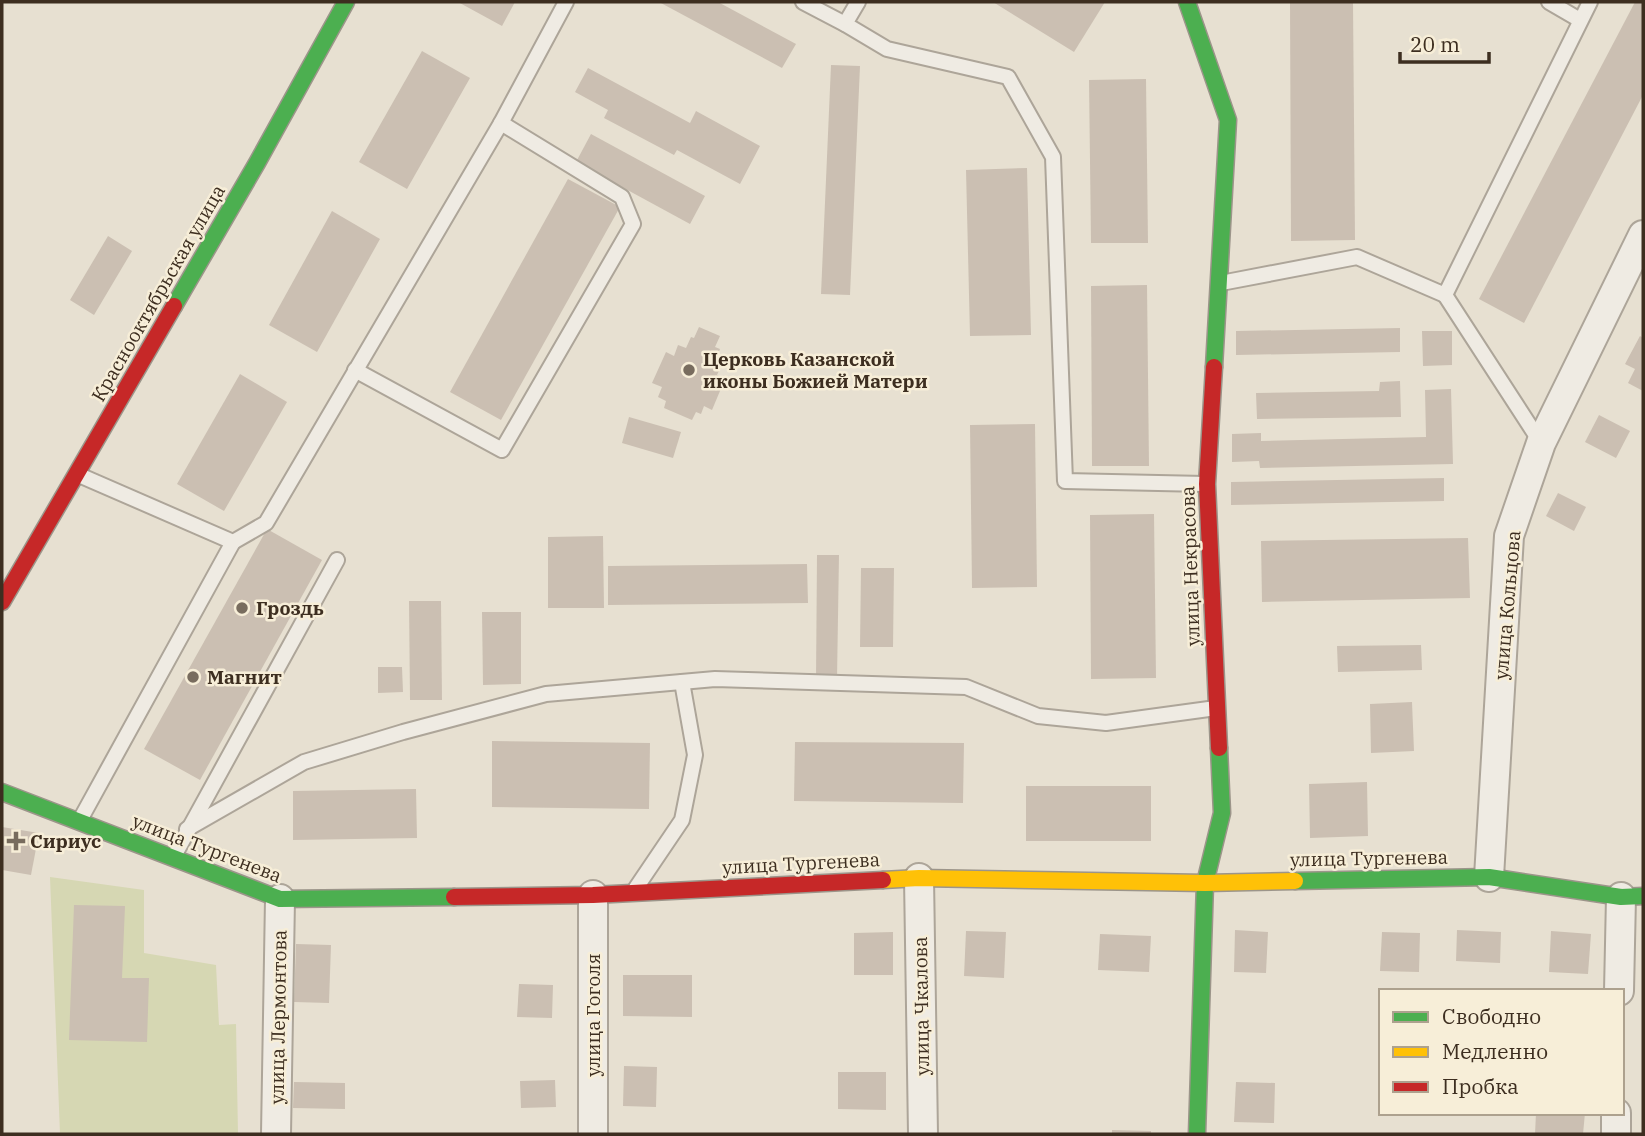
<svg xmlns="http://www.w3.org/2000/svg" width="1645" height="1136" viewBox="0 0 1645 1136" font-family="'IBM Plex Serif',serif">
  <rect width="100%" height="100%" fill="#e7e0d1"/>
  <path fill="#d6d7b3" d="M50 877 144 890V953L216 965 219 1025 236 1024 238 1134H60Z"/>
  <g fill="#cbbfb2">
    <path d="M458 2H515L502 26Z"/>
    <path d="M659 2H718L796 44 782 68Z"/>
    <path d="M993 2H1105L1074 52Z"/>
    <path d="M1290 2H1353L1355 240 1291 241Z"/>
    <path d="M1635 2H1643V95L1524 323 1479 299Z"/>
    <path d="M422 51 470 78 407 189 359 162Z"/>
    <path d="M831 65 860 66 850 295 821 294Z"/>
    <path d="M588 68 690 123 696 111 760 146 740 184 677 150 674 155 604 118 608 110 575 92Z"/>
    <path d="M1146 79 1148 243H1091L1089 80Z"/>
    <path d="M591 134 705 196 690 224 576 162Z"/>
    <path d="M1027 168 1031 335 970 336 966 170Z"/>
    <path d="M568 179 620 207 501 420 450 392Z"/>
    <path d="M332 211 380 239 317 352 269 325Z"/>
    <path d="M108 236 132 251 94 315 70 300Z"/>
    <path d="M1147 285 1149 466H1092L1091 286Z"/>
    <path d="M699 327 720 336 715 347 720 349 715 361 722 364 717 375 725 379 712 410 704 406 701 414 696 412 692 420 664 408 666 401 658 397 662 387 652 383 666 352 674 356 678 345 686 348 691 337 694 338Z"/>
    <path d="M1400 328V352L1236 355V331Z"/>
    <path d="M1422 331H1452V365L1423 366Z"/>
    <path d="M1640 336 1643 338V391L1628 383 1635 369 1625 364Z"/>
    <path d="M240 374 287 402 224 511 177 484Z"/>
    <path d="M1400 381 1401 417 1257 419 1256 393 1379 391 1380 382Z"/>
    <path d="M1451 389 1453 464 1260 468 1259 461 1232 462V434L1261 433V441L1426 437 1425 390Z"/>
    <path d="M1599 415 1630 431 1616 458 1585 442Z"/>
    <path d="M629 417 681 432 673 458 622 443Z"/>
    <path d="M1035 424 1037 587 972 588 970 425Z"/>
    <path d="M1444 478V501L1231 505V482Z"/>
    <path d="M1558 493 1586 507 1574 531 1546 516Z"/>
    <path d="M1154 514 1156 678 1091 679 1090 515Z"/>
    <path d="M267 529 322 560 200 780 144 749Z"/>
    <path d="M603 536 604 608H548V537Z"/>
    <path d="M1468 538 1470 598 1262 602 1261 541Z"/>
    <path d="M817 555H839L837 679H816Z"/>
    <path d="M807 564 808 603 608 605V566Z"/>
    <path d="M861 568H894L893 647H860Z"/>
    <path d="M409 601H441L442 700H410Z"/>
    <path d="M482 612H521V684L483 685Z"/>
    <path d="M1421 645 1422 670 1338 672 1337 646Z"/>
    <path d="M378 667H402L403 692 378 693Z"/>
    <path d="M1412 702 1414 751 1371 753 1370 704Z"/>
    <path d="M492 741 650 743 649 809 492 807Z"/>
    <path d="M795 742 964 743 963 803 794 801Z"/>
    <path d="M1367 782 1368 836 1310 838 1309 784Z"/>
    <rect x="1026" y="786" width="125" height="55"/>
    <path d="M416 789 417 838 293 840V791Z"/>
    <path d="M2 827 39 833 31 875 2 870Z"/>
    <path d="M74 905 125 906 122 978H149L147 1042 69 1040Z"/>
    <path d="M1235 930 1268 932 1266 973 1234 972Z"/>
    <path d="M1457 930 1501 932 1500 963 1456 961Z"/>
    <path d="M966 931 1006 932 1004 978 964 976Z"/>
    <path d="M1551 931 1591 934 1588 974 1549 972Z"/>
    <path d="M893 932V975H854V933Z"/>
    <path d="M1382 932 1420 933 1419 972 1380 971Z"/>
    <path d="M1100 934 1151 936 1149 972 1098 970Z"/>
    <path d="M296 944 331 945 329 1003 294 1002Z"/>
    <path d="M623 975H692V1017L623 1016Z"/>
    <path d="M519 984 553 985 552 1018 517 1017Z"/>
    <path d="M624 1066 657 1067 656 1107 623 1106Z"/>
    <path d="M838 1072H886V1110L838 1109Z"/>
    <path d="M555 1080 556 1107 521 1108 520 1081Z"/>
    <path d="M294 1082 345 1083V1109L293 1108Z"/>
    <path d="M1236 1082 1275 1083 1274 1123 1234 1122Z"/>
    <path d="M1536 1113H1585L1583 1134H1535Z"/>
    <path d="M1112 1130 1151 1131V1134H1112Z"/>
  </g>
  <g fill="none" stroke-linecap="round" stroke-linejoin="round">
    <defs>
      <g id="lane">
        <path d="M803 2 845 24"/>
        <path d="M858 2 845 24 887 49 1008 77 1053 157 1065 481 1205 484"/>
        <path d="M1549 2 1580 20"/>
        <path d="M1221 283 1357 257 1445 295 1590 2"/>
        <path d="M1445 295 1541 443"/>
        <path d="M355 370 502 450 633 224 622 197 501 123"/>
        <path d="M79 475 233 542 266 523 501 123 566 2"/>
        <path d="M80 820 233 542"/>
        <path d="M187 829 304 762 403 732 546 694 715 679 966 687 1038 716 1106 723 1216 708"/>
        <path d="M174 856 337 560"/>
        <path d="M636 888 682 820 695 755 682 682"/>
      </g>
      <g id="street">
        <path d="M1489 877 1509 536 1541 443 1643 235"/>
        <path d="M919 878 923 1134"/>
        <path d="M1619 991 1621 897"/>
        <path d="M276 1134 280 899"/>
        <path d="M593 1134V895"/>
        <path d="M1616 1134V1113"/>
      </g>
      <g id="fast">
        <path d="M1187 2 1228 120 1214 367"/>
        <path d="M174 306 257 163 346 2"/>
        <path d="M2 792 280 899 454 897"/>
        <path d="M1295 881 1489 877 1621 897 1643 896"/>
        <path d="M1197 1134 1205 883 1222 813 1219 748"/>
      </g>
      <path id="slow" d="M883 880 919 878 1205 883 1295 881"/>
      <g id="jam">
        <path d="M1214 367 1207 484 1219 748"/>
        <path d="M2 602 174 306"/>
        <path d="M454 897 593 895 883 880"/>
      </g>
    </defs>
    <use href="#lane" stroke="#ada599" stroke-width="18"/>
    <use href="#street" stroke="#ada599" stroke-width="32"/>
    <use href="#fast" stroke="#9c958a" stroke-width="19"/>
    <use href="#slow" stroke="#9c958a" stroke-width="19"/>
    <use href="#jam" stroke="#9c958a" stroke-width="19"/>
    <use href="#lane" stroke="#efebe3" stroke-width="14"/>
    <use href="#street" stroke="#efebe3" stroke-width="28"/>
    <use href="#fast" stroke="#4caf50" stroke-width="16"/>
    <use href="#slow" stroke="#ffc107" stroke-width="16"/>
    <use href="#jam" stroke="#c62828" stroke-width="16"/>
  </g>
  <g fill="#786c5e" stroke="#f7eed8" stroke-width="2.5">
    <circle cx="689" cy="370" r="7"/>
    <circle cx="242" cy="608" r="7"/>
    <circle cx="193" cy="677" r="7"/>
    <path d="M12.5 830.5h7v7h7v7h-7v7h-7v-7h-7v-7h7z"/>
  </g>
  <g text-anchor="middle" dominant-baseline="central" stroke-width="5" stroke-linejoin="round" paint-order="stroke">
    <g font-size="19" fill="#3d2e20" stroke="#f7eed8">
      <text transform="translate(158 293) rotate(-60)">Краснооктябрьская улица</text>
      <text transform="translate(1190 566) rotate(-92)">улица Некрасова</text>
      <text transform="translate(1507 605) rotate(-85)">улица Кольцова</text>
      <text transform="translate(207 848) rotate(21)">улица Тургенева</text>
      <text transform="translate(1369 858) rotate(-1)">улица Тургенева</text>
      <text transform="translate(801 863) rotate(-3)">улица Тургенева</text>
      <text transform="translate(921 1006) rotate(-91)">улица Чкалова</text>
      <text transform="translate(593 1015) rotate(-90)">улица Гоголя</text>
      <text transform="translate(278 1017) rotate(-89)">улица Лермонтова</text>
    </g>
    <g font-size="19" font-weight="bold" fill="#3d2e20" stroke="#f7eed8" text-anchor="start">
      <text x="703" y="359">Церковь Казанской<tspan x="703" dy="22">иконы Божией Матери</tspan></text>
      <text x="256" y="608">Гроздь</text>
      <text x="207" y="677">Магнит</text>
      <text x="30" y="841">Сириус</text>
    </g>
  </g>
  <rect width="1645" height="1136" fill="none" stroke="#3d2e20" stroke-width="7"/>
  <rect x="1379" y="989" width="245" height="126" fill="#f7eed8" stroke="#ada18e" stroke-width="2"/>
  <rect x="1393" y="1012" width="35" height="10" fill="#4caf50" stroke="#ada18e" stroke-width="2"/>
  <text x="1442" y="1024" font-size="21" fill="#3d2e20">Свободно</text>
  <rect x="1393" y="1047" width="35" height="10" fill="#ffc107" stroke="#ada18e" stroke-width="2"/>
  <text x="1442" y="1059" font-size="21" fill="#3d2e20">Медленно</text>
  <rect x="1393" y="1082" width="35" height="10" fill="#c62828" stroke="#ada18e" stroke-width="2"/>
  <text x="1442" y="1094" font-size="21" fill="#3d2e20">Пробка</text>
  <path d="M1400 52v10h89v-10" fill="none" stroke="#3d2e20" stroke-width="3.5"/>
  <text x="1410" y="52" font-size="21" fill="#3d2e20" stroke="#f7eed8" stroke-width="5" paint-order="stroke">20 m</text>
</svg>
